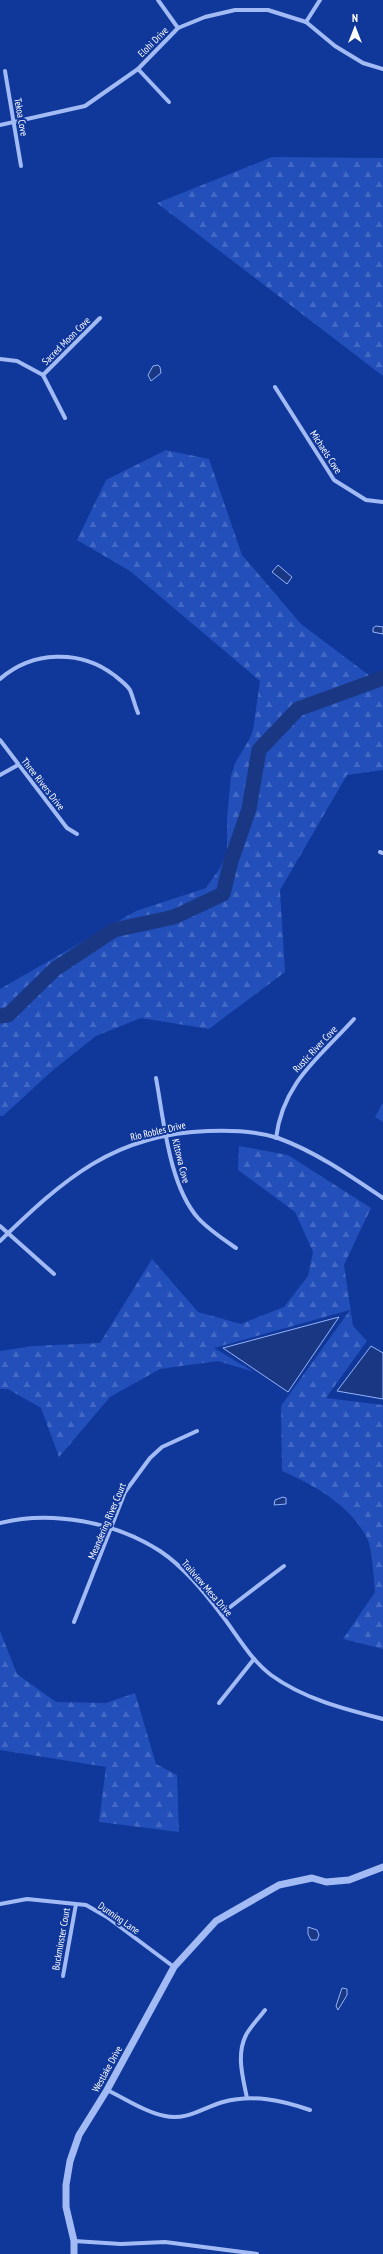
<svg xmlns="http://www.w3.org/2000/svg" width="383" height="2254" viewBox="0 0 383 2254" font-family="'PT Sans Narrow',sans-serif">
  <defs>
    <pattern id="forest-firs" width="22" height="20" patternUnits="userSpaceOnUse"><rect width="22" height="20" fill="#224fb9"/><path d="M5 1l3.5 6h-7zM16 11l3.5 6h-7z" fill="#4369c4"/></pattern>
  </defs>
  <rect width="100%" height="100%" fill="#10379a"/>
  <g fill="url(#forest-firs)">
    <path d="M272 157 383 158V376L157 203Z"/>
    <path d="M166 450 209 459 242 555 301 624 370 676 383 679V770L347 775 280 890 285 972 209 1029 141 1018 96 1036 52 1071 3 1116H0V989L136 911 206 888 220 868 227 852V818L231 776 235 763 249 740 253 730 260 681 130 571 77 540 106 480Z"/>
    <path d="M383 1103V1122L375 1117Z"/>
    <path d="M239 1146 288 1155 371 1208 344 1265 353 1326 367 1341 326 1398 383 1405V1649L343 1639 375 1592C374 1580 372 1547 367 1538 350 1505 314 1485 282 1471L281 1406 350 1310 214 1348 254 1372 218 1361 160 1369 110 1397 59 1457 41 1408 8 1389H0V1351L33 1346 100 1343 152 1259 198 1312 241 1324 284 1307 308 1276 313 1252 295 1212 238 1170Z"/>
    <path d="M0 1631 17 1674 56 1702 106 1703 135 1693 156 1764 177 1775 179 1832 99 1822 106 1767 0 1750Z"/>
  </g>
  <g fill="#1a3783" stroke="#94b3f8">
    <path d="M158 365 160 367 161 373 151 381 148 375 153 366Z"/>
    <path d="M278 565 292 577 287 584 272 572Z"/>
    <path d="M376 626 383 627V634L373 632V628Z"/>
    <path d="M339 1317 288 1392 223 1348Z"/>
    <path d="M371 1346 383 1353V1399L337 1391Z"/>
    <path d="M283 1497 286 1498V1504L274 1505 275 1500Z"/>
    <path d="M308 1927 317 1930 319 1935 317 1940H311L308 1934Z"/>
    <path d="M342 1988 347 1989V1995L338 2010 336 2006Z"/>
  </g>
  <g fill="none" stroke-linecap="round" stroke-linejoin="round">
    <path stroke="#1a3783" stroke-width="15" d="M0 1016 8 1015 55 969 114 930 174 917 223 894 231 861 249 809 259 750 298 709 383 678"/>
    <g stroke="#a2bbf5" stroke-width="4">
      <path d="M158 0 178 28"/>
      <path d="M306 22 320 0"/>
      <path d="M138 69 169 102"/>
      <path d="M5 71 21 166"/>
      <path d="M0 125 85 106 138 69 178 28 205 17 235 10H268L306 22 335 46 363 63 383 69"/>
      <path d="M0 359 17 361 43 375 65 418"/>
      <path d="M43 375 100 318"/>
      <path d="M275 387 334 480 366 500 383 502"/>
      <path d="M0 679C32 651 80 649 114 675 119 679 127 685 130 690 133 697 135 706 138 713"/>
      <path d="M0 740 67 828 77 834"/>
      <path d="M0 775 18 765"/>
      <path d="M380 852 383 853"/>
      <path d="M156 1078C164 1121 169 1185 198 1218 209 1230 223 1239 236 1248"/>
      <path d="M276 1138C283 1082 319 1058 354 1019"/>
      <path d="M0 1226 54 1274"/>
      <path d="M0 1241C64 1179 114 1134 208 1131 231 1130 256 1131 278 1138 316 1152 349 1175 383 1198"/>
      <path d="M0 1523C52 1510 115 1522 160 1551 184 1567 204 1592 221 1614 237 1635 250 1659 271 1675 304 1699 344 1709 383 1719"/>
      <path d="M221 1614 284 1566"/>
      <path d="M74 1622 125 1492 150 1458 162 1447 197 1431"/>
      <path d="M219 1703 254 1659"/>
      <path d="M0 1904 27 1899 86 1905 107 1917 174 1967"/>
      <path d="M63 1976 76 1904"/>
      <path d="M107 2090C126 2099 145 2112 165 2116 187 2121 204 2107 223 2102 253 2094 281 2100 310 2110"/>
      <path d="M247 2098C243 2078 236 2055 246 2035 250 2027 259 2018 265 2010"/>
      <path d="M74 2241 121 2244 165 2242 257 2254"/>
    </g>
    <path stroke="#a2bbf5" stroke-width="7" d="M74 2254V2241L66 2207V2185L70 2161 79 2135 107 2090 174 1967 216 1921 279 1885 312 1878 326 1882 349 1880 383 1867"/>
  </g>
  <g text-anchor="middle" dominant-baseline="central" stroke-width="4" stroke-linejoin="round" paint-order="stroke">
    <g font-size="10" fill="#fff" stroke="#10379a">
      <text transform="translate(153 42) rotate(-45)">Elohi Drive</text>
      <text transform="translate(21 117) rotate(80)">Tekoa Cove</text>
      <text transform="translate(66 341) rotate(-45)">Sacred Moon Cove</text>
      <text transform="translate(326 452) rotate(57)">Michaels Cove</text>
      <text transform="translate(43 784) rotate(52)">Three Rivers Drive</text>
      <text transform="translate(315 1049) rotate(-47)">Rustic River Cove</text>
      <text transform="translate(158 1131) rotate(-13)">Rio Robles Drive</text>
      <text transform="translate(181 1161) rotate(76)">Kittowa Cove</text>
      <text transform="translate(107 1521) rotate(-67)">Meandering River Court</text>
      <text transform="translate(207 1588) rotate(49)">Trailview Mesa Drive</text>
      <text transform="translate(119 1918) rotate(35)">Dunning Lane</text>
      <text transform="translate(61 1939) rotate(-80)">Buckminster Court</text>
      <text transform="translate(107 2069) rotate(-61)">Westlake Drive</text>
    </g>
  </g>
  <g transform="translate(355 28)" stroke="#10379a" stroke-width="3" paint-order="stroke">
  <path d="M0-3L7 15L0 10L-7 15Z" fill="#ffffff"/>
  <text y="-6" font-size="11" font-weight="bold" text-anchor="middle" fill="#ffffff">N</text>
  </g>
</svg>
